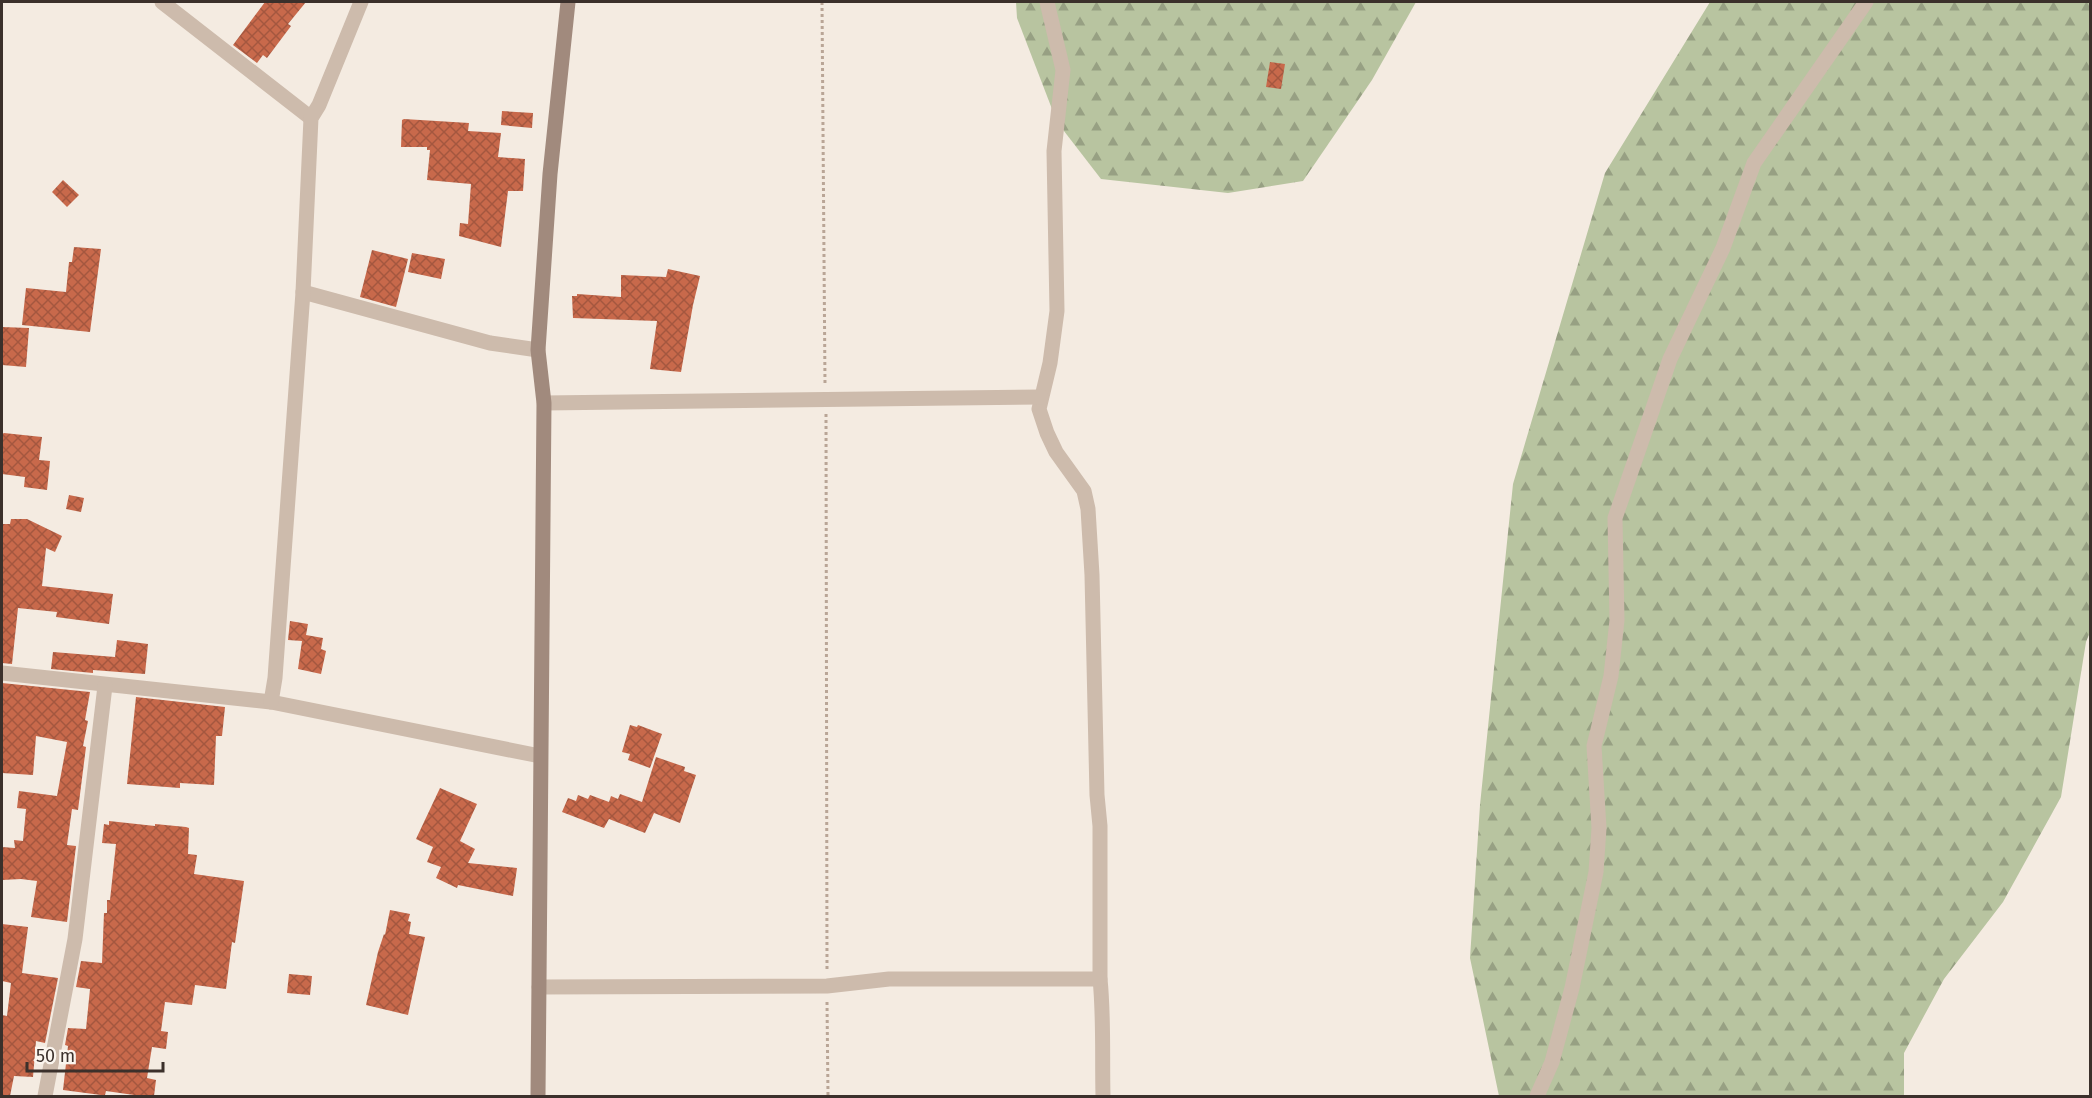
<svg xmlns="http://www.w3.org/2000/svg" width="2092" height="1098" viewBox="0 0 2092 1098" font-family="'Fira Sans',sans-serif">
  <defs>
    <pattern id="forest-firs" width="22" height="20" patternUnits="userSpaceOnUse" patternTransform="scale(1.5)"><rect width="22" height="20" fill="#b8c4a0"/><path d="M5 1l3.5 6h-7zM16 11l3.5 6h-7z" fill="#97a083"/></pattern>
    <pattern id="building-cross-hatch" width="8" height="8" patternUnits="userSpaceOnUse" patternTransform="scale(1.5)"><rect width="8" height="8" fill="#c8694b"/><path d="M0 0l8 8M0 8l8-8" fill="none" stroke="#a4573f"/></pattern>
  </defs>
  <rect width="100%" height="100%" fill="#f4ebe1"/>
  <g fill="url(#forest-firs)">
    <path d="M1016 2H1416L1372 80 1303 181 1228 193 1101 179 1057 122 1017 18Z"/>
    <path d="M1710 2H2090V632L2086 642 2061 797 2003 902 1944 979 1904 1053V1096H1499L1470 958 1480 805 1513 484 1605 173Z"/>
  </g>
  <g fill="url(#building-cross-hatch)">
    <path d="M265 2H306L288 24 291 26 267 58 263 55 257 63 233 45Z"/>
    <path d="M1270 62 1285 64 1281 89 1266 87Z"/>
    <path d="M502 111 533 113 532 128 501 125Z"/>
    <path d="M404 119 469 123 468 131 501 133 498 157 525 159 523 191H508L501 247 459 236 460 223 468 224 471 184 427 180 430 150H427V147H401L402 120Z"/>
    <path d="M63 180 79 195 67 207 52 192Z"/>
    <path d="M74 247 101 249 90 332 22 325 26 288 66 292 69 262H72Z"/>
    <path d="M372 250 408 259 396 307 360 297Z"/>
    <path d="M412 253 445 259 441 279 408 272Z"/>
    <path d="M668 269 700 276 693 305 681 372 650 369 657 321 573 318 572 296H577V294L621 297V275L666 277Z"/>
    <path d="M2 327 29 328 26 367 2 365Z"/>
    <path d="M4 433 42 437 39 460 50 461 47 490 24 487 25 477 2 474V434Z"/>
    <path d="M69 495 84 498 81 512 66 509Z"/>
    <path d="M11 519H27L62 536 55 552 46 548 42 586 113 594 109 624 56 617 57 612 18 608 12 664 2 663V524H10Z"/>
    <path d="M290 621 308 624 306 635 323 638 321 649 326 651 321 674 298 669 302 641 288 640Z"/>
    <path d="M117 640 148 644 145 674 93 670V673L51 669 53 652 115 657Z"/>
    <path d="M2 683 90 692 85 720 88 721 83 746 86 747 78 810 72 809 67 845 76 846 67 922 31 917 37 881 21 879 2 880V847L15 848 14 840 23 841 26 809 17 808 19 791 57 796 67 742 36 736 33 775 2 773Z"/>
    <path d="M136 697 225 707 222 736H216L214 785 180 783V788L127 784Z"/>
    <path d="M630 725 637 727 638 725 662 734 650 768 628 760 630 754 622 752Z"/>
    <path d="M656 757 685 767 684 771 696 775 680 823 654 813 645 833 609 819 604 828 562 812 568 798 576 801 578 795 588 799 590 795 609 802 611 796 618 799 620 794 642 802Z"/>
    <path d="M440 788 477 804 460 841 475 849 468 863 517 868 513 896 458 885 457 888 436 878 441 867 427 862 433 847 416 839Z"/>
    <path d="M109 821 155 826V824L186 827 189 828 188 854 197 855 194 874 244 881 235 943 232 942 226 989 195 985 192 1005 165 1002 161 1031 168 1032 166 1049 152 1047 147 1078 156 1080 154 1096H141L106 1091 105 1095H101L63 1090 68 1046 65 1045 68 1028 86 1029 90 989 76 987 81 961 102 963 104 913H107V900H110L116 844 102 843 104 824 109 825Z"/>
    <path d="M390 910 410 914 408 921 411 922 409 934 425 937 408 1015 366 1005 378 952 384 934 385 935Z"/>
    <path d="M2 924 28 927 22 973 58 978 45 1043 36 1041 33 1077 14 1076 10 1096H2V1015L7 1016 11 983 2 981Z"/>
    <path d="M289 974 312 976 310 995 287 993Z"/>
  </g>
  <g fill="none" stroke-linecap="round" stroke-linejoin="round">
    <g stroke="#b9a596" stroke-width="3" stroke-dasharray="3 3" stroke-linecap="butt">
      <path d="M822 2 825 384"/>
      <path d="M826 414 827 969"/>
      <path d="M827 1002 828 1096"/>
    </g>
    <g stroke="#cdbbac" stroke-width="15">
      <path d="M162 2 311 118"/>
      <path d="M1047 2 1063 70 1054 151 1057 311 1050 363 1039 409 1047 433 1056 452 1084 491 1088 509 1092 575 1097 795 1100 826V979C1104 1018 1102 1057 1103 1096"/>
      <path d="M303 292 490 343 538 350"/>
      <path d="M544 403 1041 397"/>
      <path d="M2 673 271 702 540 756"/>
      <path d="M271 702 275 678 303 292 311 118 319 105 361 2"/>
      <path d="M539 987 827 986 889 979H1100"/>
      <path d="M45 1096 75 939 105 686"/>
      <path d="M1537 1096 1552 1062 1572 988 1596 872 1599 828 1594 746 1611 676 1617 620 1615 518 1670 359 1723 248 1754 163 1866 2"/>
    </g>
    <path stroke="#a18a7d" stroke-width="15" d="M538 1096 544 403 538 350 550 174 568 2"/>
  </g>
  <rect width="2092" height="1098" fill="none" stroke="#3b302b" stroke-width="6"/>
  <path d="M27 1062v9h136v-9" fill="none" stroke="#3b302b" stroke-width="3"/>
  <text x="36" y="1062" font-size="18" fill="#3b302b" stroke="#fbf5ee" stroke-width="4.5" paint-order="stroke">50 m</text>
</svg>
